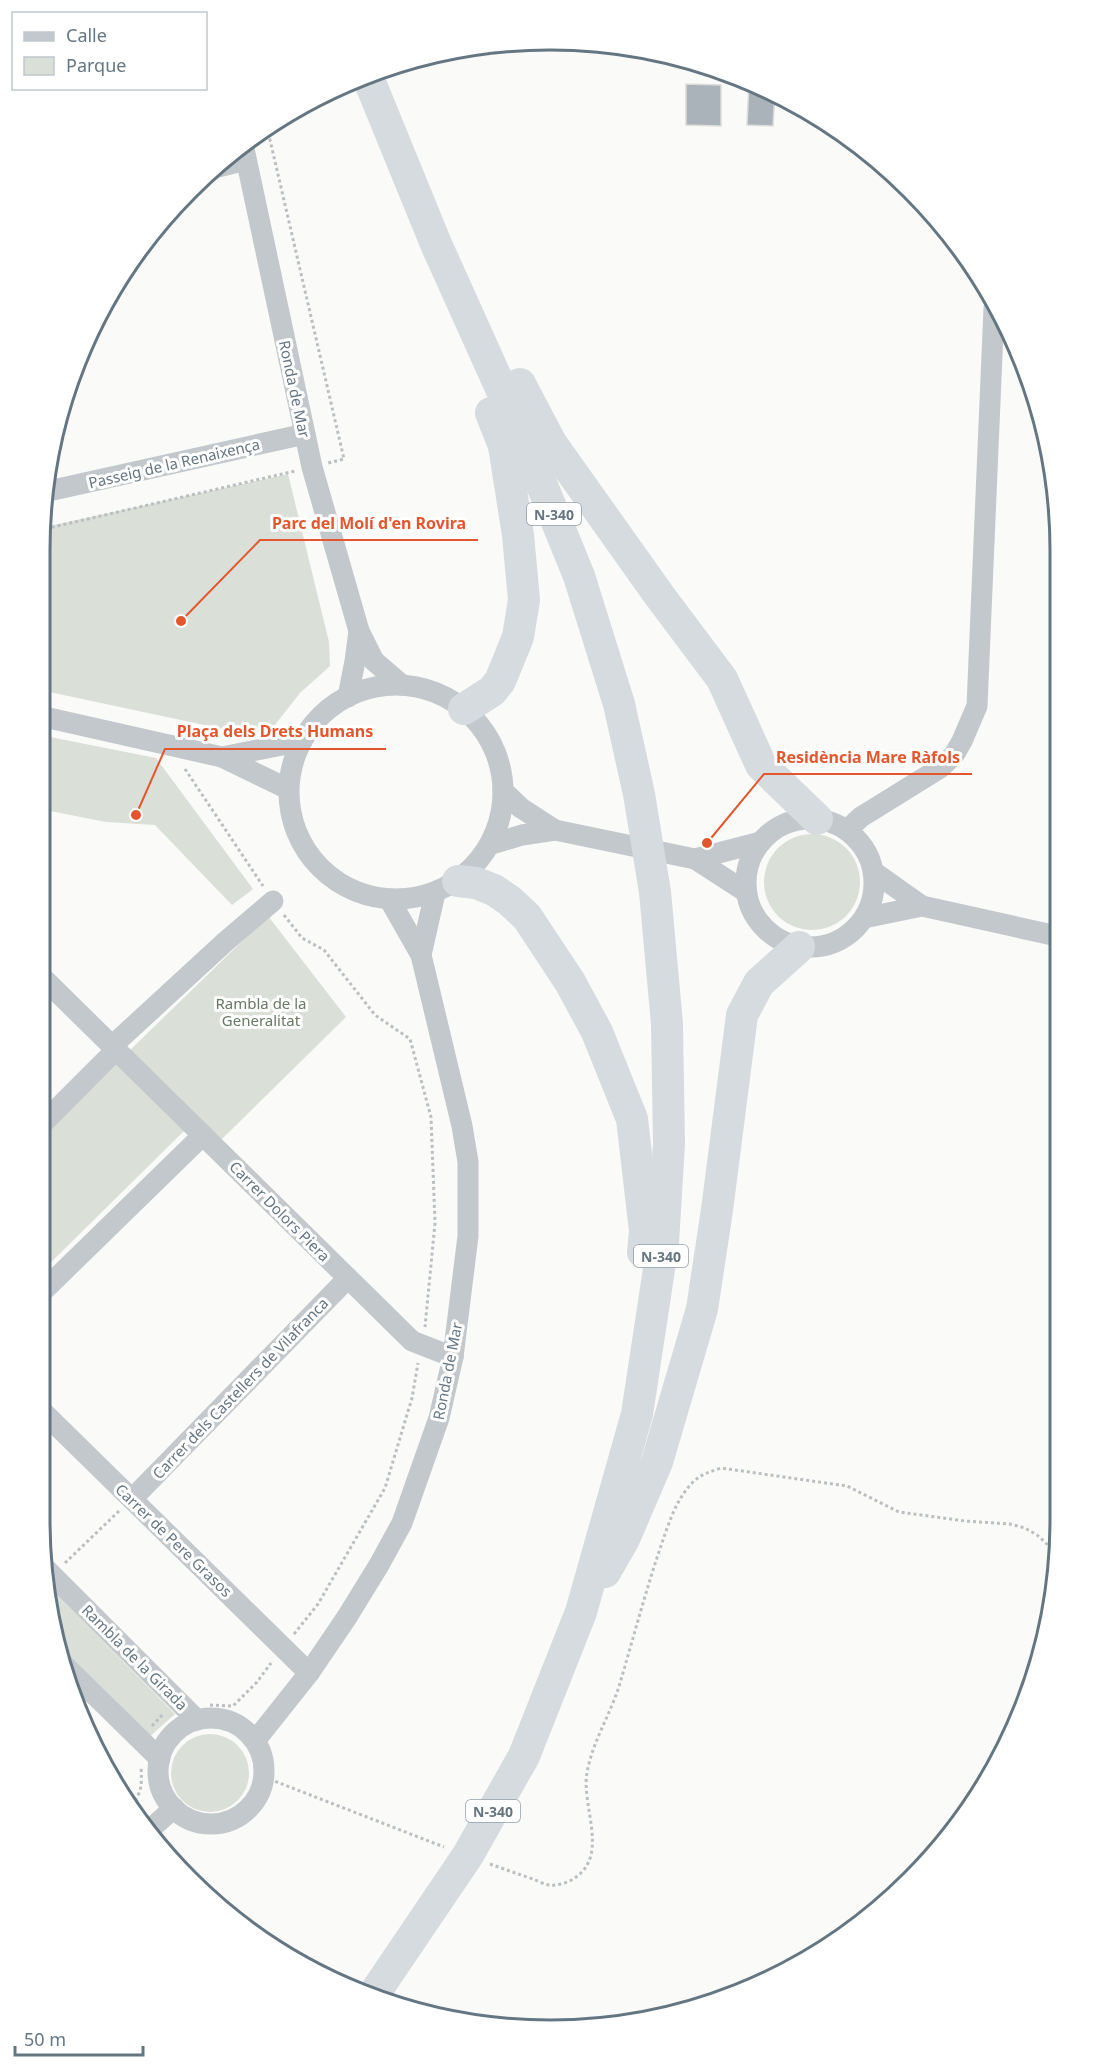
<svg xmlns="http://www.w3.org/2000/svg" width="1099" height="2070" viewBox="0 0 1099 2070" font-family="'Noto Sans',sans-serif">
  <rect width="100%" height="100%" fill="#fafaf8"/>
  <g fill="#dadfd7">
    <path d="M288 474 329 642 330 666 300 693 274 726 256 736 40 690V528Z"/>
    <path d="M40 735 156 758 253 889 232 905 155 825 106 822 40 809Z"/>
    <circle cx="812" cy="882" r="48"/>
    <path d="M268 916 346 1017 219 1142 126 1054Z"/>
    <path d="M118 1063 186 1129 39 1274V1141Z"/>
    <path d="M50 1588 175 1714 147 1739 61 1654Z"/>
    <circle cx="210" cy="1773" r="39"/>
  </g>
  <g fill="#aab3b9" stroke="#dcdcda" stroke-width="1.5">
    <path d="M749 82 775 92 773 126 747 125Z"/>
    <path d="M686 84 721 85V126L686 125Z"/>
  </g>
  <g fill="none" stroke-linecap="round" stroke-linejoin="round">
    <g stroke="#bbbfc2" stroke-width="3" stroke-dasharray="3 3" stroke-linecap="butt">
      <path d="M267 127 344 459 328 463"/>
      <path d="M40 530 295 471"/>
      <path d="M185 769 263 886"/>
      <path d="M284 915 302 938 324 950 375 1015 410 1039 431 1117 435 1223 425 1327"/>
      <path d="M65 1563 119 1511"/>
      <path d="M294 1634 318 1604 385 1488 412 1398 418 1363"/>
      <path d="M210 1705 233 1706 257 1682 271 1663"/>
      <path d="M152 1726 164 1713"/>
      <path d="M264 1777 444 1847"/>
      <path d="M131 1805C142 1794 142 1783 141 1767"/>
      <path d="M490 1864C504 1869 518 1874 533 1879 538 1881 545 1885 550 1885 558 1886 570 1882 576 1877 609 1854 581 1805 587 1773 592 1742 611 1714 620 1683 634 1636 646 1589 662 1543 669 1522 677 1498 693 1482 701 1474 710 1472 721 1468L847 1486 899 1512 965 1521 1010 1524 1025 1528 1037 1535 1059 1555"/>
    </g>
    <g stroke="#c3c8cc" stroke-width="21">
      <path d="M243 144 312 467 359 631 374 661 402 685"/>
      <path d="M210 169 246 160"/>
      <path d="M44 492 305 434"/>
      <circle cx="396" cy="792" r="107"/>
      <path d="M348 697 355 661 359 631"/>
      <path d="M40 716 222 757 286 788"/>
      <path d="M222 757 302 741"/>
      <path d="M503 791 521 808 555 830 695 859 746 892"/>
      <circle cx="810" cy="883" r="64"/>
      <path d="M847 830 861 817 940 768 954 755 962 741 977 706 994 308"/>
      <path d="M492 844 522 835 555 830"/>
      <path d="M695 859 761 842"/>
      <path d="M874 872 922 906 1057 936"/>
      <path d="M864 918 922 906"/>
      <path d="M421 955 435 893"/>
      <path d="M40 975 412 1341 453 1357"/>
      <path d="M112 1046 225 942 273 901"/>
      <path d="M39 1127 116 1050"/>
      <path d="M39 1295 203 1135"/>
      <path d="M39 1408 309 1673"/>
      <path d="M132 1499 348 1278"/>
      <path d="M47 1570 197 1720"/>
      <path d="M63 1664 160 1759"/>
      <circle cx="211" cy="1771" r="53"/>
      <path d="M255 1741 309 1673 347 1617 379 1565 402 1523 439 1418 453 1357 468 1236V1162L462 1126 421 955 392 904"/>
      <path d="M146 1833 174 1808"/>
    </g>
    <g stroke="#d6dbdf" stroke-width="32">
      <path d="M367 75 436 244 517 424 579 576 619 704 639 794 655 892 667 1024 669 1144 663 1243 637 1414 581 1612 524 1756 468 1855 374 1994"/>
      <path d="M520 384 551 443 659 595 722 679 761 765 817 819"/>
      <path d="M464 709 492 691 500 681 518 637 524 600 518 535 504 446 491 413"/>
      <path d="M458 881 476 883 494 890 510 901 527 917 570 982 597 1032 632 1119 645 1231 643 1252"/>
      <path d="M605 1572 624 1539 657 1462 702 1309 717 1210 742 1015 759 983 799 947"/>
    </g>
  </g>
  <g text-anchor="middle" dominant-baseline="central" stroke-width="6" stroke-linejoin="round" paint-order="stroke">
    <g fill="#fff" stroke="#939fa8" stroke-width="1.5">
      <rect x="527" y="503" width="54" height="22" rx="4.5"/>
      <rect x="634" y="1245" width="54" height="22" rx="4.5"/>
      <rect x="466" y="1800" width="54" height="22" rx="4.5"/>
    </g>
    <g font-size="14" font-weight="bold" fill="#657683">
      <text x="554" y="514">N-340</text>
      <text x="661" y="1256">N-340</text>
      <text x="493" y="1811">N-340</text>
    </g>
    <g font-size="15" fill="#657683" stroke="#fff">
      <text transform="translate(295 389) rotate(78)">Ronda de Mar</text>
      <text transform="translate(174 463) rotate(-13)">Passeig de la Renaixença</text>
      <text transform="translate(280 1211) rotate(45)">Carrer Dolors Piera</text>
      <text transform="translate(447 1371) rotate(-79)">Ronda de Mar</text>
      <text transform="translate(240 1388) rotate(-46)">Carrer dels Castellers de Vilafranca</text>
      <text transform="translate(174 1540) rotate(44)">Carrer de Pere Grasos</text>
      <text transform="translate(135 1657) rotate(45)">Rambla de la Girada</text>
    </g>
    <g font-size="15" fill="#687a64" stroke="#fff">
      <text x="261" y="1003">Rambla de la<tspan x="261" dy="17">Generalitat</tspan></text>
    </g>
  </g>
  <path d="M0 0H1099V2070H0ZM550 50H550A500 500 0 0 1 1050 550V1520A500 500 0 0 1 550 2020H550A500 500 0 0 1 50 1520V550A500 500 0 0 1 550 50Z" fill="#fff" fill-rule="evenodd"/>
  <path fill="none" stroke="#657683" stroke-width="3" d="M550 50H550A500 500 0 0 1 1050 550V1520A500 500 0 0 1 550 2020H550A500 500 0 0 1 50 1520V550A500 500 0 0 1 550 50Z"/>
  <path fill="none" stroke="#e4572e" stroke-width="2" d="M181 621L260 540H478M136 815L165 749H386M707 843L764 774H972"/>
  <g fill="#e4572e" stroke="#fff" stroke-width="2">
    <circle cx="181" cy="621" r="6"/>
    <circle cx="136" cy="815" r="6"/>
    <circle cx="707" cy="843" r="6"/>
  </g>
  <g font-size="16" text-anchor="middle" font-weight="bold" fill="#e4572e" stroke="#fff" stroke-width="6" stroke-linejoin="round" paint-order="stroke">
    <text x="369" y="529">Parc del Molí d'en Rovira</text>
    <text x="275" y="737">Plaça dels Drets Humans</text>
    <text x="868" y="763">Residència Mare Ràfols</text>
  </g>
  <rect x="12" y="12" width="195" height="78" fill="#ffffff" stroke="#c1c8cd" stroke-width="1.5"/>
  <rect x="24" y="32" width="30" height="9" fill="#c3c8cc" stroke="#c1c8cd" stroke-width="1.5"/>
  <text x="66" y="42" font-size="18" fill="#657683">Calle</text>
  <rect x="24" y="57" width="30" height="18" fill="#dadfd7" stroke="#c1c8cd" stroke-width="1.5"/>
  <text x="66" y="72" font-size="18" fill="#657683">Parque</text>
  <path d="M15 2046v9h128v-9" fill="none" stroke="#657683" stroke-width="3"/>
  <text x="24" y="2046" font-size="18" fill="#657683" stroke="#ffffff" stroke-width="4.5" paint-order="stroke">50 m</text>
</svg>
